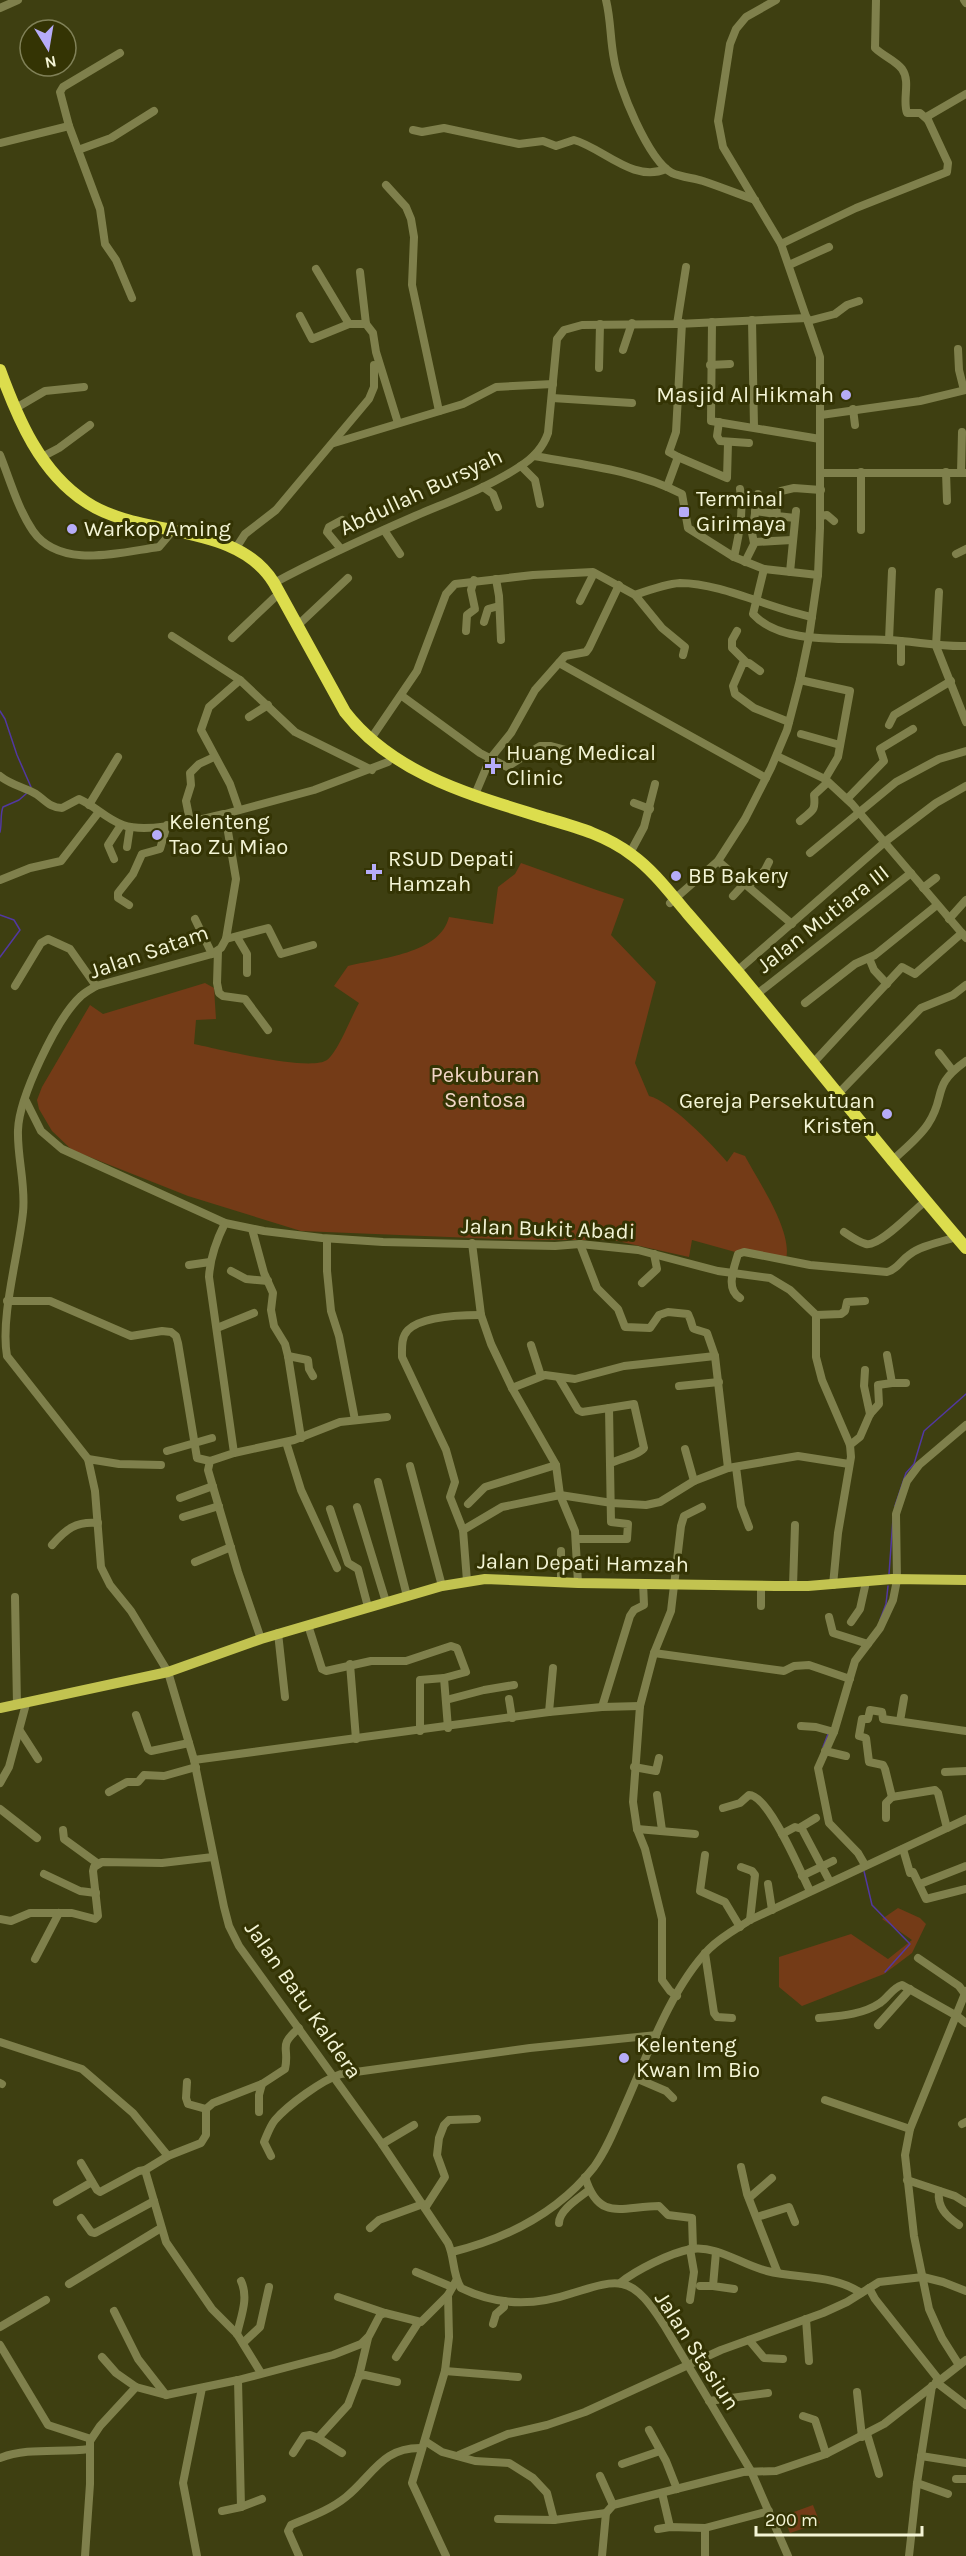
<svg xmlns="http://www.w3.org/2000/svg" width="966" height="2556" viewBox="0 0 966 2556" font-family="Karla,sans-serif">
  <rect width="100%" height="100%" fill="#3e3f11"/>
  <g fill="#743b17">
    <path d="M521 863C556 875 589 888 624 899L611 935 656 982 635 1063 649 1096C670 1101 712 1144 727 1162L734 1152 745 1156C758 1181 793 1231 786 1259L746 1255 692 1240 689 1257 613 1240H524L301 1231 188 1196 72 1150 52 1131 39 1109 37 1100 42 1087 90 1005 103 1014 205 983 214 988 216 1019 196 1020 194 1044C218 1049 310 1072 327 1060 338 1052 351 1017 359 1003L334 986 348 966C380 958 440 954 449 917L493 924 498 887 515 874Z"/>
    <path d="M898 1908 920 1918 926 1924 912 1953 884 1974 802 2006 779 1987V1957L851 1934 888 1959 912 1940 882 1919Z"/>
    <path d="M813 2505 820 2523 790 2533 783 2516Z"/>
  </g>
  <g fill="none" stroke-linecap="round" stroke-linejoin="round">
    <g stroke="#5238a1" stroke-width="1.5">
      <path d="M0 711 5 719 17 755 31 787"/>
      <path d="M0 832C2 824 0 814 3 807L19 800 27 793"/>
      <path d="M0 915 14 920 20 930 0 957"/>
      <path d="M895 1506 906 1473 914 1464 924 1431 966 1394"/>
      <path d="M889 1574 893 1519"/>
      <path d="M880 1620 886 1604 888 1586"/>
      <path d="M823 1747 828 1734"/>
      <path d="M864 1871 872 1905 910 1944 885 1972"/>
    </g>
    <g stroke="#7f804c" stroke-width="8">
      <path d="M606 0C611 20 610 39 614 59 618 86 648 160 672 173 681 177 693 178 703 181 721 187 738 194 755 200"/>
      <path d="M876 0 875 48C883 56 895 60 902 69 911 82 902 99 907 113H920L928 120"/>
      <path d="M964 0 966 3"/>
      <path d="M0 8 18 0"/>
      <path d="M120 53 63 87 60 92 69 126 100 209 105 244 116 260 132 298"/>
      <path d="M413 130 422 132 444 128 519 144 543 141 556 146 574 140C603 148 633 183 666 169"/>
      <path d="M0 143 69 126"/>
      <path d="M78 150 111 138 154 111"/>
      <path d="M386 185 406 207 411 219 414 237 412 285 439 411"/>
      <path d="M781 244 856 208 947 172 948 163 928 120V116L966 94"/>
      <path d="M789 265 829 247"/>
      <path d="M316 269 349 324H366"/>
      <path d="M360 272 366 324 373 333 376 352 398 423"/>
      <path d="M300 316 312 339 349 324"/>
      <path d="M752 320 754 427"/>
      <path d="M808 321 835 314 847 305 859 301"/>
      <path d="M712 322 711 421 820 439"/>
      <path d="M677 324 686 267"/>
      <path d="M958 349 959 370 964 390"/>
      <path d="M623 350 632 323"/>
      <path d="M710 365 730 364"/>
      <path d="M599 368 600 324"/>
      <path d="M552 398 632 403"/>
      <path d="M16 408 45 391 84 387"/>
      <path d="M853 409 855 425"/>
      <path d="M821 415 920 401 966 390"/>
      <path d="M719 422 717 436 720 441 749 443"/>
      <path d="M334 443 463 404 496 387 553 384"/>
      <path d="M0 455C10 480 18 509 33 531 60 570 121 552 159 547L170 534"/>
      <path d="M534 456C585 465 635 470 682 494L688 528 734 557 764 569 818 575"/>
      <path d="M42 457 59 448 90 425"/>
      <path d="M678 457 727 478 728 443"/>
      <path d="M521 466 535 480 540 504"/>
      <path d="M861 472V530"/>
      <path d="M946 472 947 501"/>
      <path d="M820 473H966"/>
      <path d="M961 473 962 432"/>
      <path d="M483 487 493 494 498 507"/>
      <path d="M667 487 678 457 669 452 676 432 682 323"/>
      <path d="M755 511 776 514"/>
      <path d="M820 516 827 515 834 521"/>
      <path d="M795 518 777 516 776 502 781 491 794 488 821 490"/>
      <path d="M384 530 400 554"/>
      <path d="M754 543 752 533 758 494"/>
      <path d="M236 548 245 534 276 510 369 399 374 387V365"/>
      <path d="M341 549 327 532 329 527 342 520"/>
      <path d="M956 554 966 549"/>
      <path d="M734 557C739 535 744 511 740 489"/>
      <path d="M745 562 755 542 792 540"/>
      <path d="M764 569 753 614C782 646 847 637 887 640 914 641 939 647 966 646"/>
      <path d="M790 572 796 511"/>
      <path d="M496 579 499 596 501 640"/>
      <path d="M274 583C320 558 367 537 415 516 450 501 487 488 519 467 532 459 543 448 548 433L557 339 564 330 582 325 677 324 807 318"/>
      <path d="M939 592 936 646 966 722"/>
      <path d="M635 595C649 590 665 584 680 583 721 583 771 609 812 617"/>
      <path d="M580 601 594 573"/>
      <path d="M484 622 488 609 499 606"/>
      <path d="M297 626 348 578"/>
      <path d="M466 631 467 615 475 609 471 590 474 580"/>
      <path d="M737 631 732 640V648L746 662"/>
      <path d="M172 636 240 680 295 732 372 770"/>
      <path d="M232 638 274 598"/>
      <path d="M889 640 892 571"/>
      <path d="M901 641V662"/>
      <path d="M559 663 766 778"/>
      <path d="M760 671 749 663H743L733 686 735 694 754 708 789 722"/>
      <path d="M800 680 850 691 838 757 825 779"/>
      <path d="M402 696 480 753 507 767 540 746H551L566 750"/>
      <path d="M249 717 268 705"/>
      <path d="M889 725 894 715 951 681"/>
      <path d="M801 734 840 745"/>
      <path d="M370 740 417 671 446 594 455 584 533 575 593 572 635 595 662 628 685 647 683 655"/>
      <path d="M777 756 825 779 852 804 966 938"/>
      <path d="M388 762 314 790 225 814 236 879 226 939 221 948 212 954 96 986C91 989 85 992 81 996 56 1019 19 1098 18 1130 17 1157 26 1185 23 1212 19 1253 0 1317 7 1356L88 1459 95 1491 101 1567 110 1585 131 1611 168 1672 194 1760 224 1907 229 1926 239 1946 382 2144 448 2243C455 2258 452 2274 461 2288 497 2306 535 2306 573 2293 587 2289 607 2281 622 2284 640 2287 654 2310 664 2325L751 2471 788 2556"/>
      <path d="M0 776C11 785 24 787 36 794 45 800 50 808 62 808L79 799C94 805 106 819 123 825 149 834 197 820 224 814"/>
      <path d="M474 797 490 759 511 733 535 690 565 656 586 652 589 648 619 585"/>
      <path d="M847 799 884 761 880 749 913 729"/>
      <path d="M634 803 650 809"/>
      <path d="M89 805 118 757"/>
      <path d="M239 810 230 784 201 730 209 707 240 680"/>
      <path d="M190 821 186 801 191 785 190 773 199 764 214 757"/>
      <path d="M800 821C812 810 816 812 814 795L828 782"/>
      <path d="M127 847 130 827"/>
      <path d="M630 853 644 827 655 784"/>
      <path d="M810 853 896 782 939 759 966 751"/>
      <path d="M114 859 108 845 121 825"/>
      <path d="M718 861 792 924"/>
      <path d="M765 870 776 880"/>
      <path d="M0 880 30 868 61 861 98 813"/>
      <path d="M749 886 765 870 769 862"/>
      <path d="M923 888 936 878"/>
      <path d="M733 896 745 883"/>
      <path d="M670 903 718 861 745 819 771 768 787 730 800 680 809 637 818 575 820 528V357L781 244 723 147 718 121 730 44 736 29 746 17 776 0"/>
      <path d="M129 905 118 898V893L133 874 142 854 160 849 167 825"/>
      <path d="M195 919 212 954"/>
      <path d="M949 919 966 900"/>
      <path d="M237 937 247 954V973"/>
      <path d="M226 939 268 928 281 954 313 945"/>
      <path d="M218 951 217 983 219 993 223 996 245 999 268 1030"/>
      <path d="M869 958 874 970 887 984"/>
      <path d="M737 971 886 841 936 803 966 786"/>
      <path d="M15 986 41 943 48 939 70 949 96 986"/>
      <path d="M756 995 911 873"/>
      <path d="M805 1003 855 964 875 955 937 905"/>
      <path d="M939 1053 953 1071"/>
      <path d="M814 1062 902 967 915 974 962 933"/>
      <path d="M838 1094 921 1008 953 995 966 985"/>
      <path d="M26 1101 41 1131 62 1149 225 1223 264 1231 322 1238 383 1242 555 1246 580 1244 638 1250 718 1271 770 1278 790 1290 816 1315V1357L822 1380 850 1445 851 1457 838 1533 833 1585"/>
      <path d="M891 1162C903 1150 919 1138 928 1124 947 1096 930 1086 966 1061"/>
      <path d="M225 1223C216 1241 210 1257 209 1277L234 1453 210 1461 208 1470 238 1572 261 1639"/>
      <path d="M252 1229 264 1273 273 1293 271 1310 274 1326 285 1344 288 1356 301 1438"/>
      <path d="M844 1232C850 1236 858 1242 866 1244 879 1247 910 1214 921 1205"/>
      <path d="M327 1239V1271L331 1311 339 1336 355 1420"/>
      <path d="M472 1243 481 1315 491 1344 512 1388 556 1465 560 1495 575 1531 578 1583"/>
      <path d="M580 1244 597 1288 618 1309 625 1327 650 1328 659 1315 668 1312 688 1314C697 1333 686 1326 707 1333L715 1356 728 1468"/>
      <path d="M189 1265 210 1262"/>
      <path d="M231 1271 246 1279 268 1281"/>
      <path d="M642 1283 657 1269 654 1254"/>
      <path d="M740 1298C725 1289 734 1268 738 1254L744 1252 810 1265 887 1272C898 1269 900 1261 909 1255 920 1246 937 1243 950 1239"/>
      <path d="M7 1301H50L131 1336 162 1331 171 1332 176 1336 178 1343 197 1458 210 1461"/>
      <path d="M816 1315 841 1314 845 1311 847 1302 865 1301"/>
      <path d="M217 1328 254 1313"/>
      <path d="M531 1345 541 1376"/>
      <path d="M288 1356 308 1360 309 1369 313 1376"/>
      <path d="M865 1370 864 1386 870 1414"/>
      <path d="M559 1378 578 1410 582 1412 609 1408"/>
      <path d="M892 1383H906"/>
      <path d="M679 1386 719 1382"/>
      <path d="M512 1388 545 1375 575 1379 624 1366 715 1356"/>
      <path d="M286 1442 301 1490 337 1568"/>
      <path d="M850 1445 860 1437 870 1414 879 1404 878 1385 892 1383 887 1355"/>
      <path d="M685 1449 694 1481"/>
      <path d="M167 1451 212 1438"/>
      <path d="M234 1453 294 1440 340 1422 387 1417"/>
      <path d="M88 1459 119 1464 161 1465"/>
      <path d="M410 1466 442 1586"/>
      <path d="M736 1467 741 1506 749 1527"/>
      <path d="M378 1482 407 1596"/>
      <path d="M180 1498 213 1486"/>
      <path d="M468 1504 485 1487 556 1465"/>
      <path d="M357 1507 386 1602"/>
      <path d="M330 1509 348 1563 358 1569 368 1607"/>
      <path d="M183 1517 219 1506"/>
      <path d="M463 1530 450 1497 455 1482 446 1450 402 1357C402 1348 401 1337 408 1330 422 1316 462 1315 481 1315"/>
      <path d="M576 1539H627L628 1524 611 1522 609 1408 634 1404 644 1448C637 1456 621 1458 611 1463"/>
      <path d="M52 1545C66 1529 76 1521 98 1523"/>
      <path d="M561 1551V1582"/>
      <path d="M195 1562 231 1547"/>
      <path d="M467 1581 463 1530 502 1507 560 1495 612 1503 646 1505 660 1502 694 1481 728 1468 798 1456 849 1464"/>
      <path d="M793 1586 795 1525"/>
      <path d="M15 1597 17 1705"/>
      <path d="M761 1606V1586"/>
      <path d="M829 1617 833 1633 868 1644"/>
      <path d="M851 1622 860 1609 866 1582"/>
      <path d="M308 1625 322 1669 326 1671 371 1661H406L451 1646 457 1648 466 1672 444 1678 448 1728"/>
      <path d="M278 1633 285 1697"/>
      <path d="M654 1653 784 1671 794 1666 809 1665 850 1679"/>
      <path d="M350 1664 356 1739"/>
      <path d="M509 1699 512 1718"/>
      <path d="M446 1700 484 1690 514 1685"/>
      <path d="M602 1707 630 1616 634 1610 644 1605 643 1583"/>
      <path d="M549 1712 553 1668"/>
      <path d="M136 1715 148 1749 151 1751 189 1743"/>
      <path d="M900 1721 904 1698"/>
      <path d="M801 1726 816 1727 834 1732"/>
      <path d="M20 1731 38 1759"/>
      <path d="M420 1731V1680L444 1678"/>
      <path d="M825 1751 846 1756"/>
      <path d="M194 1760 549 1712 602 1707 640 1706"/>
      <path d="M634 1767 656 1771 659 1758"/>
      <path d="M945 1772 966 1771"/>
      <path d="M0 1783 9 1767 26 1704"/>
      <path d="M109 1792 127 1782H138L144 1775 164 1776 196 1767"/>
      <path d="M657 1795 662 1830"/>
      <path d="M892 1797 885 1769 883 1765 869 1762 866 1738 859 1736 862 1719H868L870 1710 882 1712 883 1719 966 1731"/>
      <path d="M723 1808 740 1803 749 1795C769 1795 801 1873 810 1891"/>
      <path d="M0 1809 37 1838"/>
      <path d="M886 1818V1803L892 1797 935 1790 938 1793 947 1828"/>
      <path d="M801 1827 816 1818"/>
      <path d="M637 1829 695 1834"/>
      <path d="M63 1830 64 1839 97 1863"/>
      <path d="M782 1834 795 1827 802 1829 830 1882"/>
      <path d="M903 1849 910 1873 913 1872 926 1899 966 1889"/>
      <path d="M705 1855 700 1891 725 1902 740 1927"/>
      <path d="M865 1865 858 1853 829 1823 818 1768 834 1732 855 1661 880 1628 893 1600 897 1580 896 1514 907 1481 919 1465 966 1425"/>
      <path d="M741 1867 752 1871 755 1875 750 1920"/>
      <path d="M44 1874 80 1891 96 1893"/>
      <path d="M802 1876 833 1861"/>
      <path d="M768 1884 772 1910"/>
      <path d="M920 1884 966 1866"/>
      <path d="M0 1919 11 1921 30 1913H72L95 1919 98 1916 93 1871 94 1867 102 1862 162 1863 213 1857"/>
      <path d="M705 1953 714 2013 717 2017 732 2018"/>
      <path d="M918 1958 959 1986 965 1994"/>
      <path d="M35 1959 59 1913"/>
      <path d="M677 1996 670 1991 662 1980V1919L645 1849 637 1829 633 1802 640 1706 654 1653 671 1611 681 1526 684 1516 702 1507"/>
      <path d="M819 2018C840 2016 862 2015 880 2003 888 1998 892 1988 902 1985L957 2016 966 2023"/>
      <path d="M878 2025 910 1989"/>
      <path d="M0 2042 82 2069 133 2113 168 2156"/>
      <path d="M638 2079 666 2091 673 2098"/>
      <path d="M187 2082 186 2098 188 2104 206 2109"/>
      <path d="M0 2083 2 2084"/>
      <path d="M825 2100 910 2129"/>
      <path d="M259 2112V2095L262 2084"/>
      <path d="M962 2124 966 2122"/>
      <path d="M382 2144 414 2125"/>
      <path d="M271 2156 264 2142C267 2135 270 2126 275 2120 288 2105 322 2080 341 2074L530 2048 657 2035"/>
      <path d="M81 2163 97 2190 100 2192 139 2171 145 2170"/>
      <path d="M741 2167 747 2194 777 2271"/>
      <path d="M585 2177C599 2223 623 2206 659 2206L668 2215 692 2218 693 2249"/>
      <path d="M907 2180 955 2196 966 2203"/>
      <path d="M939 2191C937 2207 946 2216 959 2225"/>
      <path d="M749 2198 772 2178"/>
      <path d="M57 2202 92 2182"/>
      <path d="M425 2208 445 2177 437 2155 439 2138 444 2125 449 2120 477 2119"/>
      <path d="M757 2217 789 2207 795 2222"/>
      <path d="M81 2218 91 2232 95 2233 154 2201"/>
      <path d="M559 2223C559 2210 579 2198 589 2190"/>
      <path d="M370 2228 379 2220 423 2204"/>
      <path d="M452 2252C508 2238 558 2213 594 2167 608 2148 617 2123 627 2101 648 2053 672 1987 709 1949 721 1937 736 1929 750 1920L966 1819"/>
      <path d="M716 2252 713 2286 734 2289"/>
      <path d="M416 2272 452 2287"/>
      <path d="M620 2283C636 2270 670 2253 691 2249 717 2245 742 2265 767 2271 798 2279 833 2274 861 2293"/>
      <path d="M69 2284 161 2228"/>
      <path d="M700 2286H713"/>
      <path d="M869 2288 875 2299 939 2380"/>
      <path d="M338 2297 385 2313"/>
      <path d="M690 2300 694 2272 690 2249"/>
      <path d="M114 2311 138 2359 166 2395"/>
      <path d="M806 2319 809 2361"/>
      <path d="M493 2324 496 2314 504 2307V2301"/>
      <path d="M0 2327 46 2300"/>
      <path d="M237 2334C241 2316 249 2298 241 2281"/>
      <path d="M749 2340 764 2358 783 2359"/>
      <path d="M243 2343 260 2327 269 2287"/>
      <path d="M0 2345 48 2425 91 2439"/>
      <path d="M102 2357 116 2373 136 2387"/>
      <path d="M396 2357 418 2323"/>
      <path d="M959 2365 942 2338 929 2309 914 2236 905 2155 910 2129 966 1991"/>
      <path d="M445 2371 518 2377"/>
      <path d="M261 2373 237 2334 212 2309 166 2242 145 2170 168 2156 201 2143 206 2135V2109L213 2103 262 2084 285 2069C290 2046 277 2047 299 2028"/>
      <path d="M359 2376 365 2375 397 2382"/>
      <path d="M238 2380 241 2507"/>
      <path d="M936 2382 966 2405"/>
      <path d="M857 2392 862 2437"/>
      <path d="M709 2401 768 2393"/>
      <path d="M803 2416 815 2420 826 2454"/>
      <path d="M649 2430 666 2461 677 2489"/>
      <path d="M867 2434 879 2474"/>
      <path d="M425 2441 442 2452 475 2461 509 2463 533 2478 547 2493 554 2520 606 2513"/>
      <path d="M293 2453 304 2436 310 2435 318 2438"/>
      <path d="M342 2453 318 2438 348 2405 359 2376 368 2338"/>
      <path d="M459 2455 508 2434 547 2425 585 2412 721 2350 823 2313 847 2302 879 2282 923 2277 943 2282 966 2291"/>
      <path d="M921 2456 966 2463"/>
      <path d="M0 2458C28 2447 60 2453 89 2449"/>
      <path d="M622 2464 660 2451"/>
      <path d="M600 2476 613 2505"/>
      <path d="M956 2479H966"/>
      <path d="M917 2483 948 2494"/>
      <path d="M662 2493 670 2527"/>
      <path d="M222 2511 241 2507 262 2499"/>
      <path d="M498 2519 554 2520"/>
      <path d="M705 2528V2556"/>
      <path d="M658 2529 670 2527 705 2528 769 2511"/>
      <path d="M85 2556 90 2484V2441L100 2426 136 2387 166 2395 238 2380 333 2355 361 2344 369 2336 380 2315 385 2313 421 2322 448 2295"/>
      <path d="M197 2556 183 2483 202 2388"/>
      <path d="M299 2556 288 2531 291 2525C310 2517 330 2510 346 2497 374 2474 382 2447 422 2448"/>
      <path d="M446 2556 412 2483 445 2371 449 2337 448 2295 456 2281"/>
      <path d="M602 2556 606 2513 613 2505 743 2472 776 2471 826 2454 884 2424 966 2360"/>
      <path d="M909 2556 917 2483 932 2386"/>
    </g>
    <path stroke="#c2c350" stroke-width="10" d="M0 1708 168 1672 261 1639 442 1586 485 1579 578 1583 775 1586H808L892 1579 966 1580"/>
    <path stroke="#dcdd4d" stroke-width="12" d="M0 370C18 419 40 472 86 502 141 539 236 521 274 583L345 712C394 775 472 795 545 818 576 827 606 835 632 855 654 871 670 893 688 914 708 937 728 960 747 983 820 1071 891 1161 966 1248"/>
  </g>
  <g fill="#b6acf8" stroke="#343404" stroke-width="2">
    <circle cx="846" cy="395" r="6"/>
    <rect x="678" y="506" width="12" height="12" rx="3"/>
    <circle cx="72" cy="529" r="6"/>
    <path d="M490 757h6v6h6v6h-6v6h-6v-6h-6v-6h6z"/>
    <circle cx="157" cy="835" r="6"/>
    <path d="M371 863h6v6h6v6h-6v6h-6v-6h-6v-6h6z"/>
    <circle cx="676" cy="876" r="6"/>
    <circle cx="887" cy="1114" r="6"/>
    <circle cx="624" cy="2058" r="6"/>
  </g>
  <g text-anchor="middle" dominant-baseline="central" stroke-width="6" stroke-linejoin="round" paint-order="stroke">
    <g font-size="22" fill="#f3f4d5" stroke="#343404" text-anchor="start">
      <text x="834" y="395" text-anchor="end">Masjid Al Hikmah</text>
      <text x="696" y="499">Terminal<tspan x="696" dy="25">Girimaya</tspan></text>
      <text x="84" y="529">Warkop Aming</text>
      <text x="506" y="753">Huang Medical<tspan x="506" dy="25">Clinic</tspan></text>
      <text x="169" y="822">Kelenteng<tspan x="169" dy="25">Tao Zu Miao</tspan></text>
      <text x="388" y="859">RSUD Depati<tspan x="388" dy="25">Hamzah</tspan></text>
      <text x="688" y="876">BB Bakery</text>
      <text x="875" y="1101" text-anchor="end">Gereja Persekutuan<tspan x="875" dy="25">Kristen</tspan></text>
      <text x="636" y="2045">Kelenteng<tspan x="636" dy="25">Kwan Im Bio</tspan></text>
    </g>
    <g font-size="22" fill="#f3f4d5" stroke="#343404">
      <text transform="translate(421 492) rotate(-25)">Abdullah Bursyah</text>
      <text transform="translate(823 919) rotate(-38)">Jalan Mutiara III</text>
      <text transform="translate(149 952) rotate(-19)">Jalan Satam</text>
      <text transform="translate(548 1229) rotate(2)">Jalan Bukit Abadi</text>
      <text transform="translate(583 1563) rotate(1)">Jalan Depati Hamzah</text>
      <text transform="translate(303 2000) rotate(55)">Jalan Batu Kaldera</text>
      <text transform="translate(697 2351) rotate(57)">Jalan Stasiun</text>
    </g>
    <g font-size="22" fill="#f2d6c6" stroke="#343404">
      <text x="485" y="1075">Pekuburan<tspan x="485" dy="25">Sentosa</tspan></text>
    </g>
  </g>
  <g transform="translate(48 48) rotate(169)"><circle r="28" fill="#343404" stroke="#808158" stroke-width="1.5"/>
  <path d="M0-4.5L10 22L0 15L-10 22Z" fill="#b6acf8"/>
  <text y="-9" font-size="16" font-weight="bold" text-anchor="middle" fill="#f3f4d5">N</text>
  </g>
  <path d="M756 2526v9h166v-9" fill="none" stroke="#f3f4d5" stroke-width="3"/>
  <text x="765" y="2526" font-size="18" fill="#f3f4d5" stroke="#343404" stroke-width="4.5" paint-order="stroke">200 m</text>
</svg>
